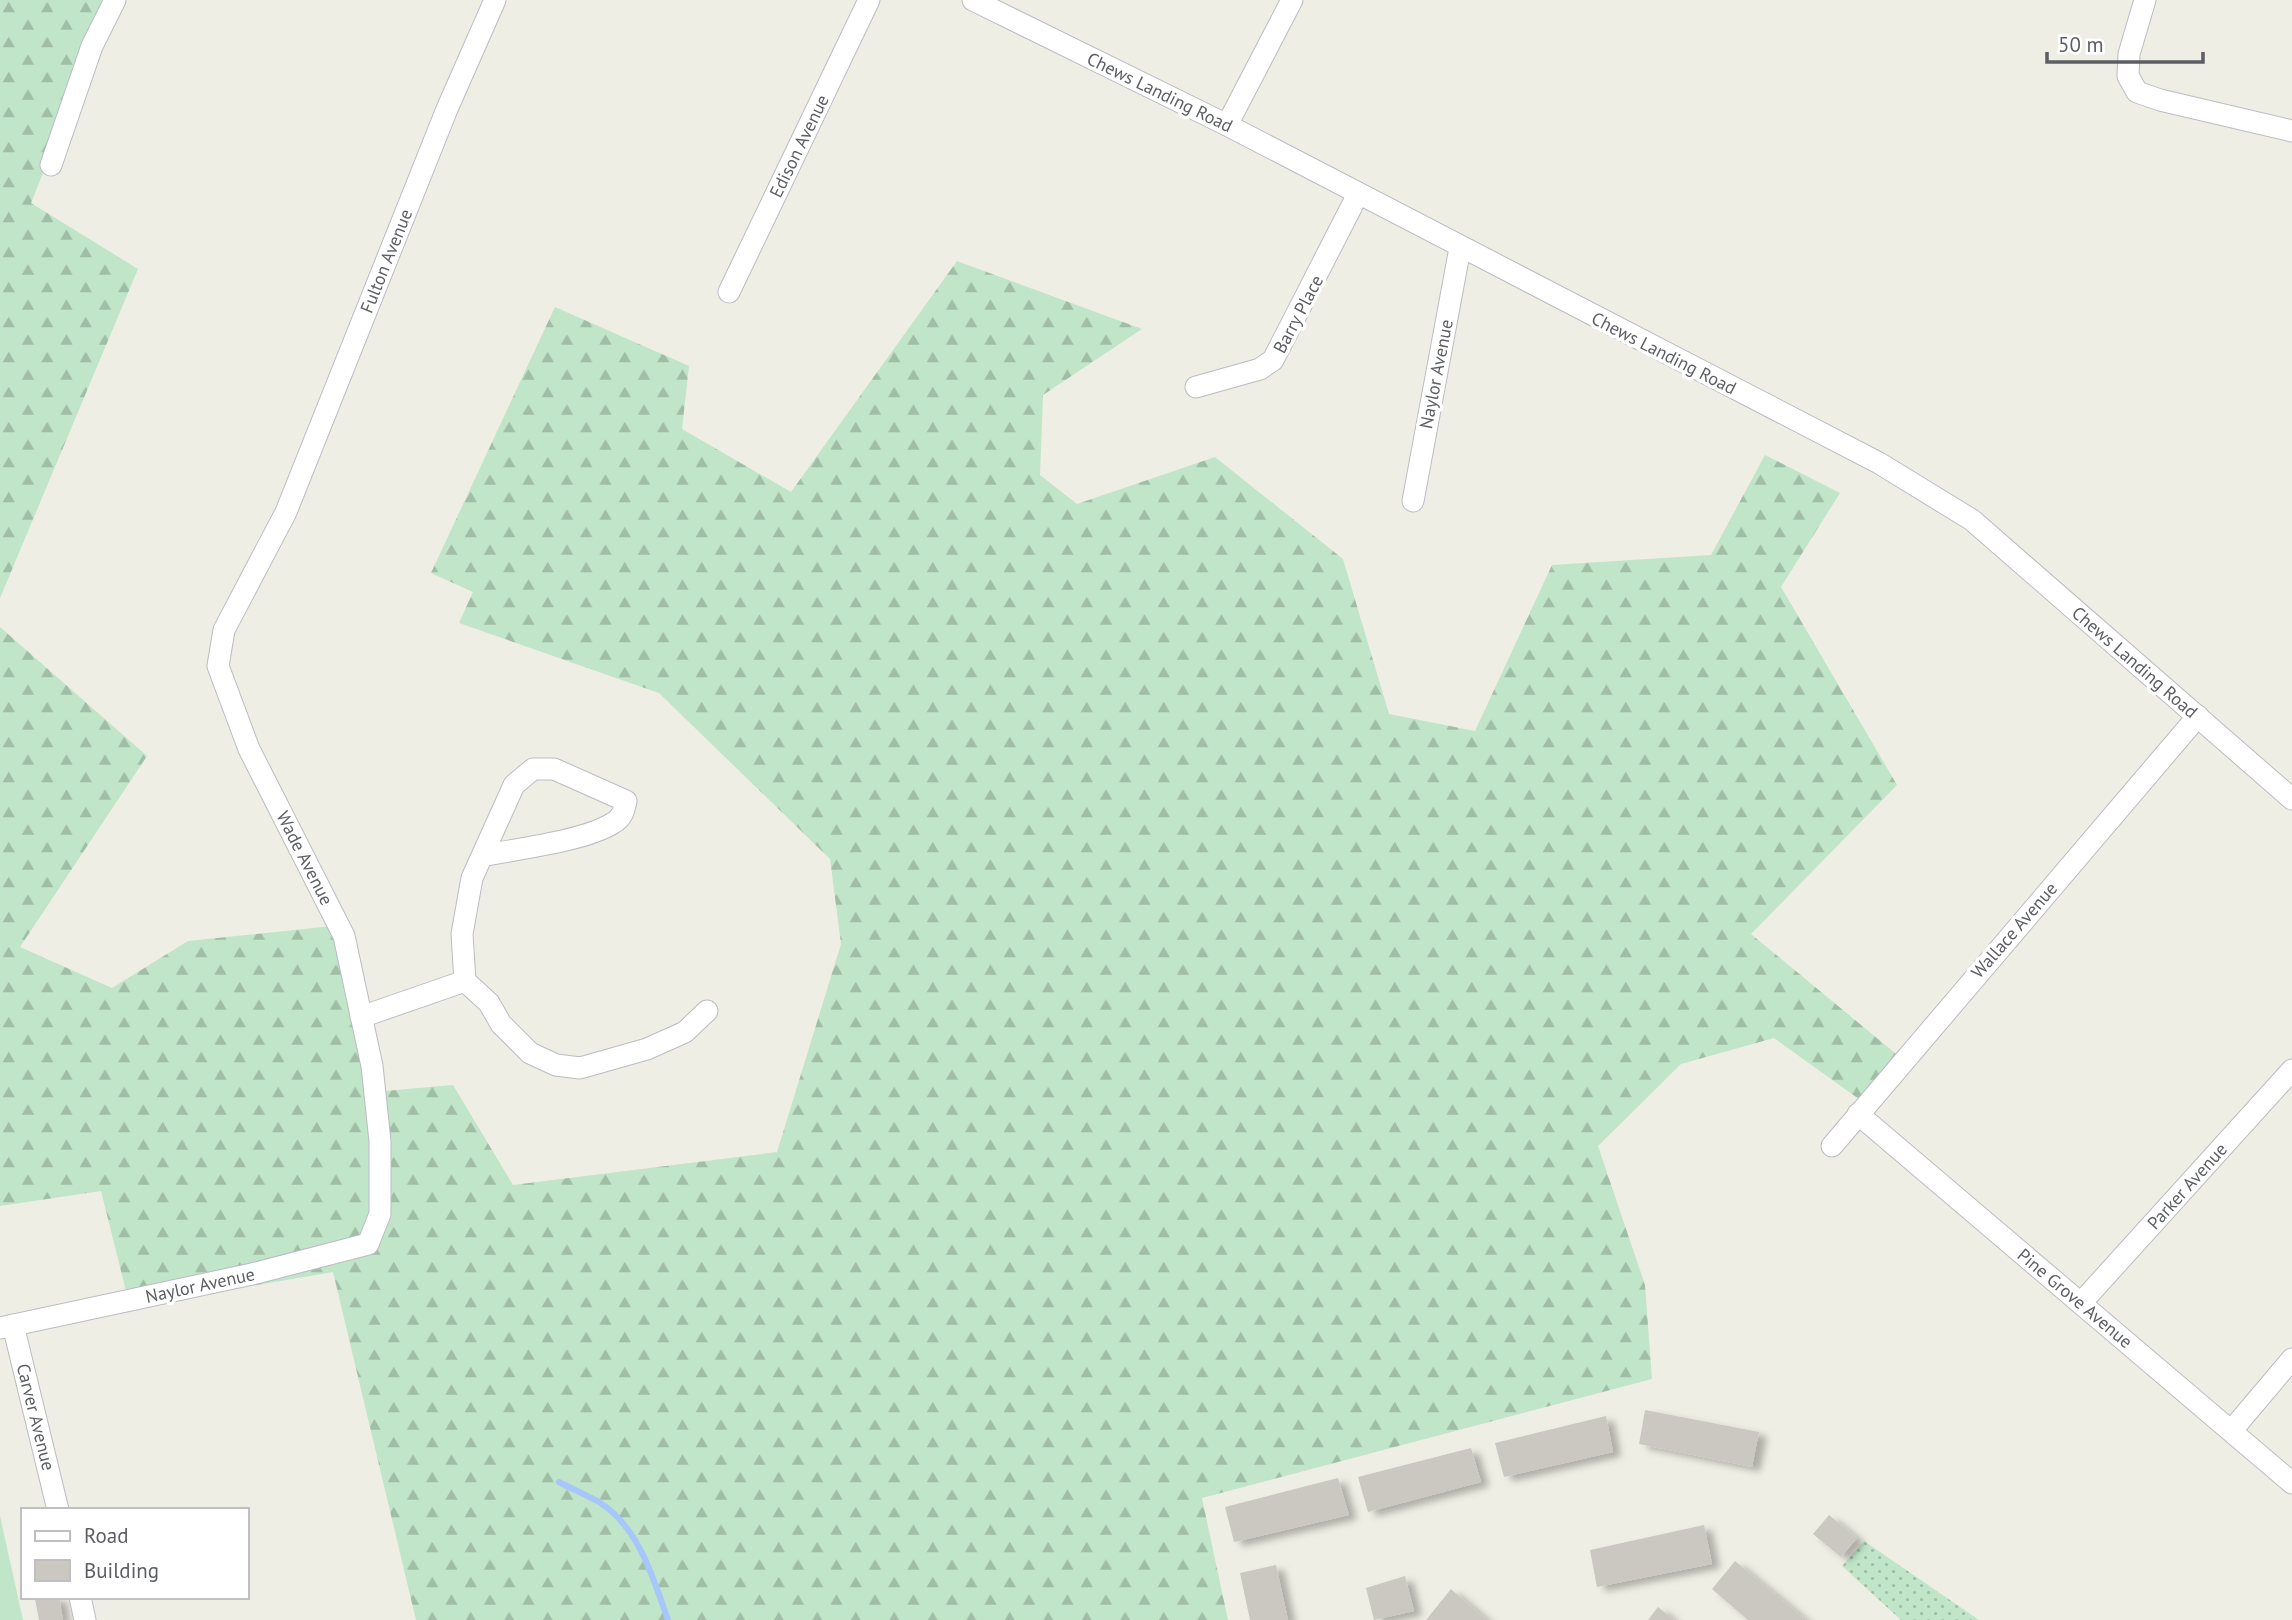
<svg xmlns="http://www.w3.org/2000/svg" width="2292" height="1620" viewBox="0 0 2292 1620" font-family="'PT Sans',sans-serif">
  <defs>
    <pattern id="grass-dots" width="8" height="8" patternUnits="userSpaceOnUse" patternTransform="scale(1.75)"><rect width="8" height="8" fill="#c1e5c8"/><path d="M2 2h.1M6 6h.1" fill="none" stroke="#a0bda6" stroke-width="1.8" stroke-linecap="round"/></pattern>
    <pattern id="forest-firs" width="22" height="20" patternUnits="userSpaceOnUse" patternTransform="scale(1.75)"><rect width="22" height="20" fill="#c1e5c8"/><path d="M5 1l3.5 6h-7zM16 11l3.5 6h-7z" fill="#a0bda6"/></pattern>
    <filter id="shadow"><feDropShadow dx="8" dy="4.5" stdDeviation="3.5" flood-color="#0004"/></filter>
  </defs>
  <rect width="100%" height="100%" fill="#eeeee4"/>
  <path fill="url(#grass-dots)" d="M1864 1541 1979 1620H1901L1842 1566Z"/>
  <g fill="url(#forest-firs)">
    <path d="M0 0H112L31 203 138 269 0 598Z"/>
    <path d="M957 261 1142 329 1043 395 1040 475 1077 504 1215 457 1343 559 1389 714 1475 731 1552 565 1711 555 1765 455 1840 493 1781 587 1897 785 1751 934 1901 1058 1863 1102 1774 1038 1681 1064 1598 1146 1645 1285 1652 1379 1202 1498 1228 1620H416L333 1272 130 1307 101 1191 0 1206V627L147 756 20 947 112 988 188 941 333 926 385 1091 453 1085 513 1185 777 1152 841 944 830 859 659 693 459 623 473 592 431 573 555 307 689 366 682 429 791 492Z"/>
  </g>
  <path fill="#c1e5c8" d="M0 1516 23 1620H0Z"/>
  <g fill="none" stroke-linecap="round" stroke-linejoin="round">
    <path stroke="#a6c6fc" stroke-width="6" d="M559 1482C572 1489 587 1495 599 1502 639 1527 653 1578 668 1620"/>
  </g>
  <g fill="#cac8c1" filter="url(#shadow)">
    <path d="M1645 1410 1759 1432 1752 1467 1639 1444Z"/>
    <path d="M1606 1416 1613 1452 1504 1477 1495 1443Z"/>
    <path d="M1471 1448 1481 1482 1368 1512 1358 1477Z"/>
    <path d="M1338 1478 1349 1515 1234 1542 1225 1507Z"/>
    <path d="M1829 1515 1857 1538 1841 1557 1813 1534Z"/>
    <path d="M1704 1525 1712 1564 1597 1587 1590 1550Z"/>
    <path d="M1735 1561 1806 1620H1748L1712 1589Z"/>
    <path d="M1276 1565 1288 1620H1250L1240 1573Z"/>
    <path d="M1405 1576 1414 1611 1374 1620 1366 1588Z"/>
    <path d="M1451 1589 1487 1620H1426Z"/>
    <path d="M43 1597H59L63 1620H39L35 1599Z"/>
    <path d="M1658 1607 1674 1620H1648Z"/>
  </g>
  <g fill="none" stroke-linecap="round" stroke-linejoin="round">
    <defs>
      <g id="minor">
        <path d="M973 0 1227 125 1879 463 1972 520 2292 799"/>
        <path d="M2145 0 2129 54 2128 76 2137 92 2160 100 2292 131"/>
        <path d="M1227 125 1292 0"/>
        <path d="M51 165 92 46 115 0"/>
        <path d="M729 292 869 0"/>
        <path d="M1196 387 1260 369 1273 360 1358 194"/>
        <path d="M1413 501 1460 248"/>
        <path d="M465 981 462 934 472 878 514 785 533 769H554L626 801C624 811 622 818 613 823 585 841 516 849 482 856"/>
        <path d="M465 981 489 1003 501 1024 530 1053 556 1065 580 1068 647 1049 685 1032 707 1011"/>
        <path d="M361 1017 465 981"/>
        <path d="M1858 1114 2292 1483"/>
        <path d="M1832 1146 2198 716"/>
        <path d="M2081 1303 2292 1070"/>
        <path d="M13 1325 58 1510"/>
        <path d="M0 1328 252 1274 368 1244 380 1214V1141L372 1066 344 936 249 749 218 666 224 630 286 512 447 109 495 0"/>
        <path d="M2232 1430 2292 1359"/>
        <path d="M80 1597 85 1620"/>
      </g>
    </defs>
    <use href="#minor" stroke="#bbbcc2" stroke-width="23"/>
    <use href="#minor" stroke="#fff" stroke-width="21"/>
  </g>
  <g text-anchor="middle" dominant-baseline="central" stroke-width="7" stroke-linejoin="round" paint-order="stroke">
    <g font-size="18" fill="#5c5e64" stroke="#fff">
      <text transform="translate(1160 92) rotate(26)">Chews Landing Road</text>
      <text transform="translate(799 146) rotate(-64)">Edison Avenue</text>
      <text transform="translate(386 261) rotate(-68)">Fulton Avenue</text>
      <text transform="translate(1298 314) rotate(-62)">Barry Place</text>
      <text transform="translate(1664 353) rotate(27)">Chews Landing Road</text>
      <text transform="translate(1436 374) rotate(-79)">Naylor Avenue</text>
      <text transform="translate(2135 662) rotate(41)">Chews Landing Road</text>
      <text transform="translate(305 858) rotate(63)">Wade Avenue</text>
      <text transform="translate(2014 930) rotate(-49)">Wallace Avenue</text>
      <text transform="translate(2187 1186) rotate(-48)">Parker Avenue</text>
      <text transform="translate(200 1285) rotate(-12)">Naylor Avenue</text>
      <text transform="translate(2075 1298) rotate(40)">Pine Grove Avenue</text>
      <text transform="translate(36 1417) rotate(76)">Carver Avenue</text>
    </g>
  </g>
  <rect x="21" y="1508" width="228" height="91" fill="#ffffff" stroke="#bebfc1" stroke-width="2"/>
  <rect x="35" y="1531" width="35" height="10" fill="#ffffff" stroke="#bebfc1" stroke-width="2"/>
  <text x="84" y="1543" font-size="21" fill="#5c5e64">Road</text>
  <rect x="35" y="1560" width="35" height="21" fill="#cac8c1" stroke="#bebfc1" stroke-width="2"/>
  <text x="84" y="1578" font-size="21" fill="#5c5e64">Building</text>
  <path d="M2047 52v10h156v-10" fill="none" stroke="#5c5e64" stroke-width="3.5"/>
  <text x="2058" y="52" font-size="21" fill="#5c5e64" stroke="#ffffff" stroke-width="5" paint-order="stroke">50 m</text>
</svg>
